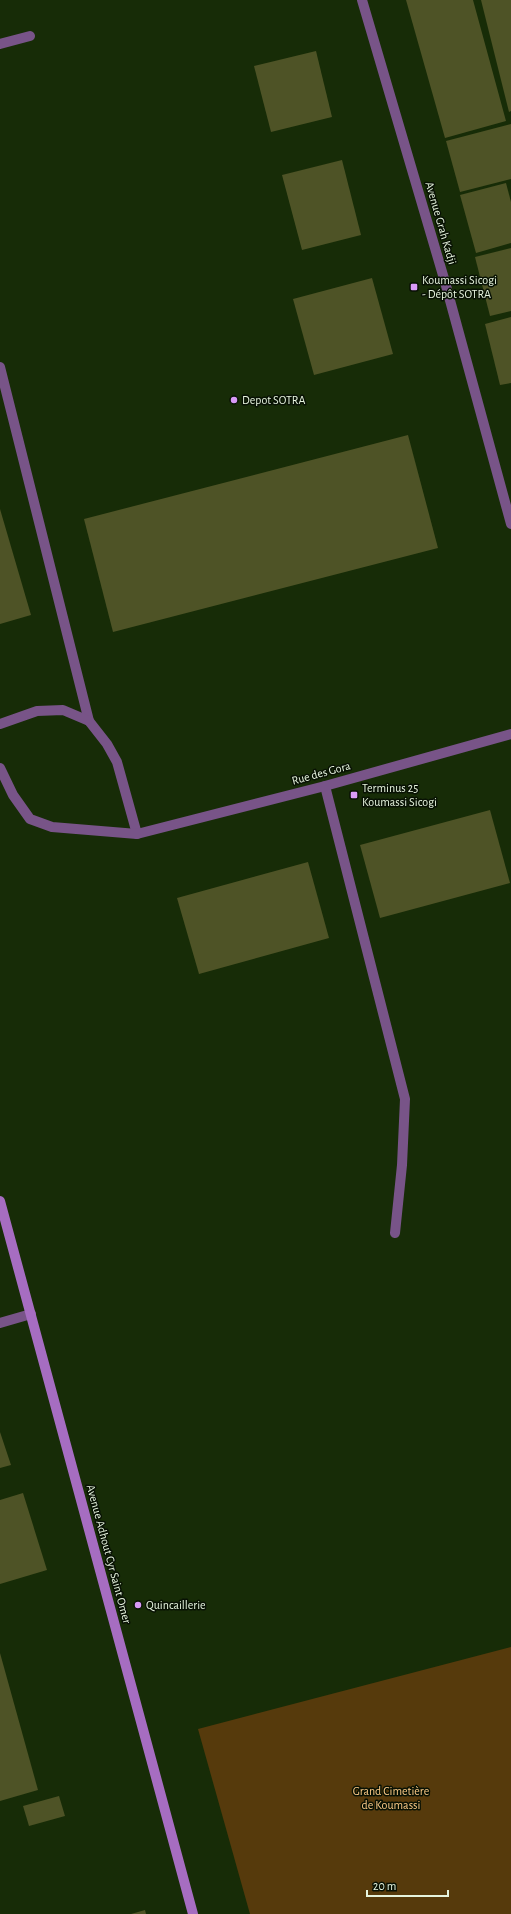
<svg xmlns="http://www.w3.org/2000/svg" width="511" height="1914" viewBox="0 0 511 1914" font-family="'Alegreya Sans',sans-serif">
  <rect width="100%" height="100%" fill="#172c07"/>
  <path fill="#563a0c" d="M511 1647V1914H250L198 1729Z"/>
  <g fill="#4e5326">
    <path d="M406 0H473L506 121 445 138Z"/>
    <path d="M481 0H511V111L509 112Z"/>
    <path d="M316 51 332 117 271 132 254 66Z"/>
    <path d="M511 124V179L460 192 446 141Z"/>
    <path d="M342 160 361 235 302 250 282 175Z"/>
    <path d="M506 183 511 202V243L476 253 460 195Z"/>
    <path d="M511 248V311L490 316 475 257Z"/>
    <path d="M372 278 393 354 314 375 293 299Z"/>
    <path d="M511 317V383L500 385 485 324Z"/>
    <path d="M408 435 438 548 113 632 84 519Z"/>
    <path d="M0 509 31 615 0 624Z"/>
    <path d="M490 810 510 883 380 918 360 845Z"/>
    <path d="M308 862 329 938 199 974 177 898Z"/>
    <path d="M0 1432 11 1465 0 1468Z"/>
    <path d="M23 1493 47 1570 0 1584V1500Z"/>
    <path d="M0 1653 38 1790 0 1801Z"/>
    <path d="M59 1796 65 1816 29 1826 23 1806Z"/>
    <path d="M145 1910 146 1914H131Z"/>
  </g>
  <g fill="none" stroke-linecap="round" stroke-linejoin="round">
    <g stroke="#785488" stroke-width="10">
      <path d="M0 44 30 36"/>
      <path d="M0 367 89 721"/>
      <path d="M325 786 405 1099 402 1165 395 1233"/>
    </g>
    <g stroke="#785488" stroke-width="10">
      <path d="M362 0 445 282 511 524"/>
      <path d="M0 724 37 711 63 710 89 721 107 744 117 762 137 834"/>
      <path d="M0 768 13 795 30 819 52 827 137 834 325 786 511 734"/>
      <path d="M0 1323 31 1314"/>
    </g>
    <path stroke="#a66dc1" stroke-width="10" d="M0 1201 193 1914"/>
  </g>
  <g fill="#d99af7" stroke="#081104" stroke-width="1.5">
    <rect x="410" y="283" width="8" height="8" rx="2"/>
    <circle cx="234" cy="400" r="4"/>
    <rect x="350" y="791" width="8" height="8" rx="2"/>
    <circle cx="138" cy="1605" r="4"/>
  </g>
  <g text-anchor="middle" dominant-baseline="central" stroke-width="3" stroke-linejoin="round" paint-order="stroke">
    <g font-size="12" fill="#e6f4de" stroke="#081104">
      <text transform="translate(441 223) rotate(74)">Avenue Grah Kadji</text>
      <text transform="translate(321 773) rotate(-15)">Rue des Gora</text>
      <text transform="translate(109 1554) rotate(75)">Avenue Adhout Cyr Saint Omer</text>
    </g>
    <g font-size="12" fill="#e6f4de" stroke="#081104" text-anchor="start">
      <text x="422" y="280">Koumassi Sicogi<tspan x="422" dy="14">- Dépôt SOTRA</tspan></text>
      <text x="242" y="400">Depot SOTRA</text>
      <text x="362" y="788">Terminus 25<tspan x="362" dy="14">Koumassi Sicogi</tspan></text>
      <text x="146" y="1605">Quincaillerie</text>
    </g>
    <g font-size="12" fill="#fdcb87" stroke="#081104">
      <text x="391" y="1791">Grand Cimetière<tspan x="391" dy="14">de Koumassi</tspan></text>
    </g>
  </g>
  <path d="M367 1890v6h81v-6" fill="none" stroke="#e6f4de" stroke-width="2"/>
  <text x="373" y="1890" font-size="12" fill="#e6f4de" stroke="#081104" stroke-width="3" paint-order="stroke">20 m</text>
</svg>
